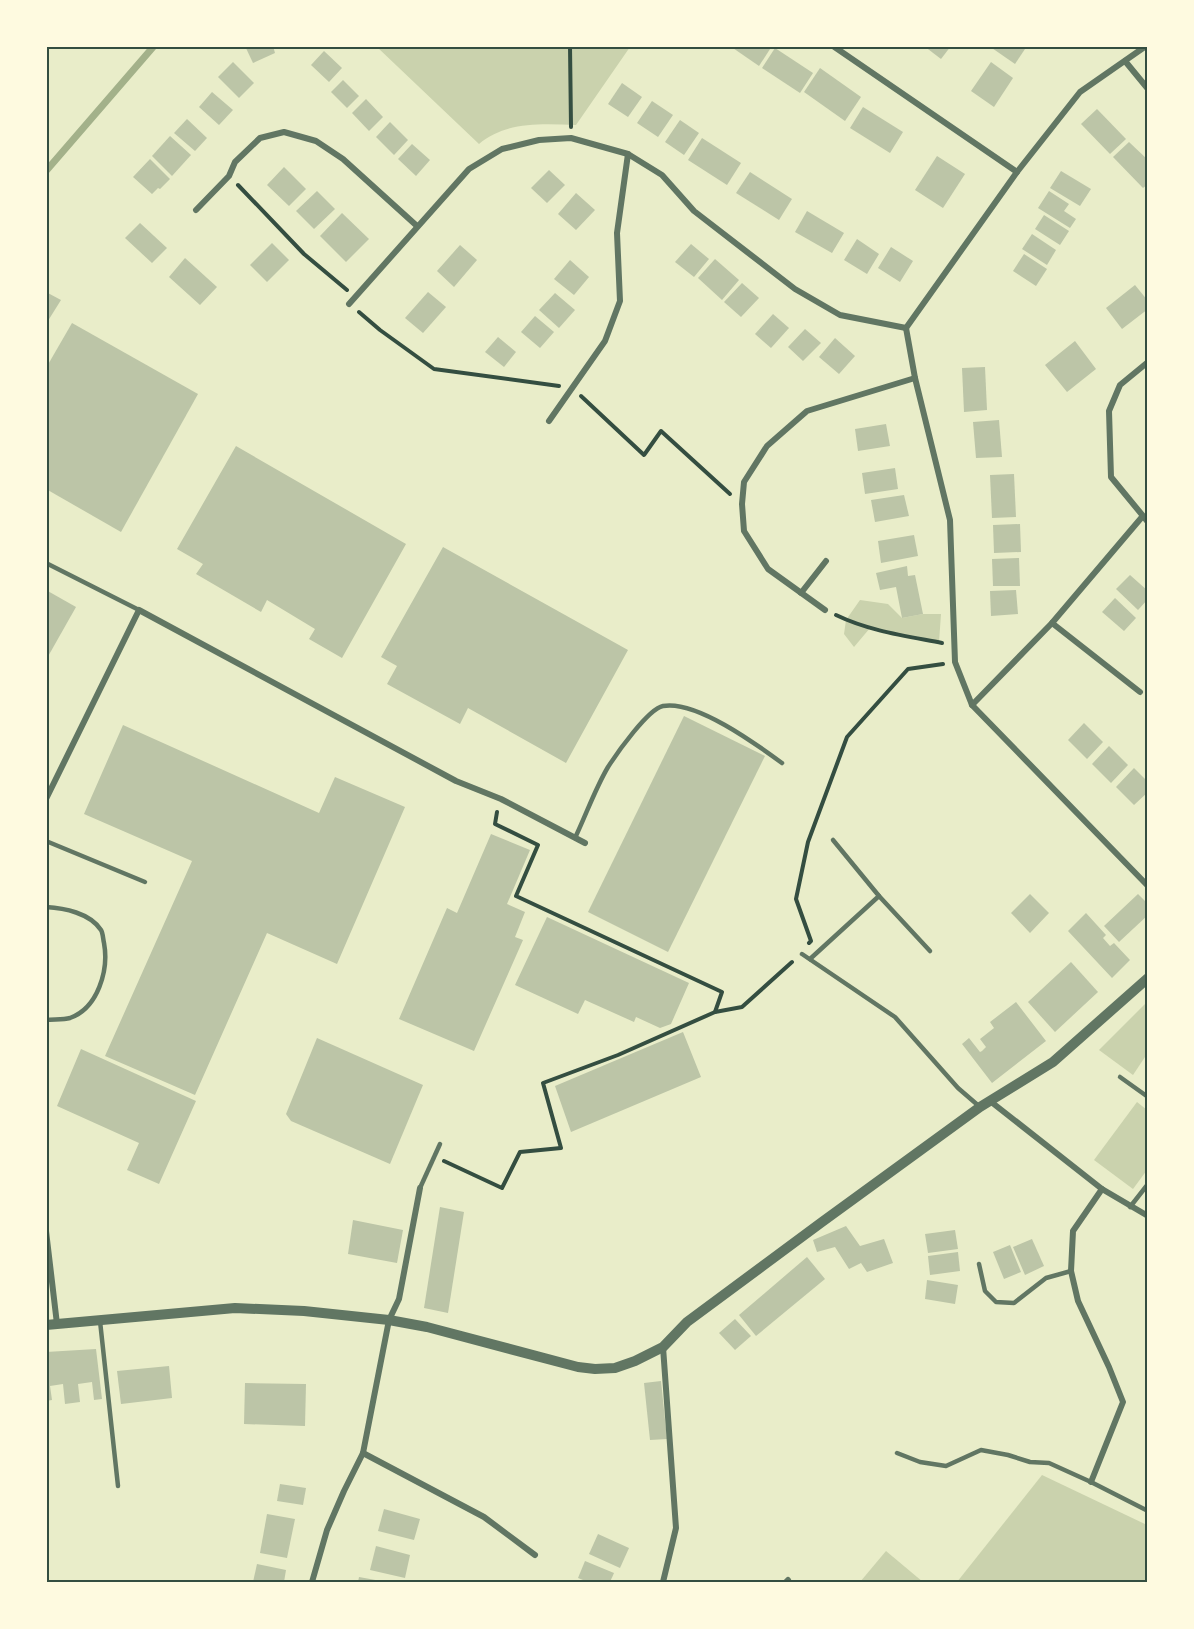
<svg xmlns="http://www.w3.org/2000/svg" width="1194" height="1629" viewBox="0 0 1194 1629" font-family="'Fira Sans Condensed',sans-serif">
  <rect width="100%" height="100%" fill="#e9edc9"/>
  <g fill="#cad2ad">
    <path d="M377 47H630L576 125C541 124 507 121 479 144Z"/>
    <path d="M860 600 888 604 902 618 923 614H941L939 642 870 628 854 647 844 634 846 620Z"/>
    <path d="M1147 1002V1054L1133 1075 1099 1050Z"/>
    <path d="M1137 1102 1147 1110V1170L1133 1189 1094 1160Z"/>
    <path d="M1042 1475 1147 1525V1582H957Z"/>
    <path d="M886 1551 923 1582H860Z"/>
  </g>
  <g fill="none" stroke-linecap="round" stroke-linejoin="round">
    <path stroke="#a3b18a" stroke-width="7" d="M46 171 154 46"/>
  </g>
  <g fill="#bcc5a7">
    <path d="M245 46H273L275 53 253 63Z"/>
    <path d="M730 46H772L759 66Z"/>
    <path d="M924 46H951L941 59Z"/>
    <path d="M989 46H1021L1025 49 1015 64Z"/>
    <path d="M775 48 813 73 800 93 762 68Z"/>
    <path d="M324 51 342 68 329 82 311 65Z"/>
    <path d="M233 62 254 83 239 98 218 77Z"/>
    <path d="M991 62 1013 78 994 107 971 91Z"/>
    <path d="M820 68 861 97 845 121 804 92Z"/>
    <path d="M343 80 359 96 347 108 331 92Z"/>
    <path d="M622 83 642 97 628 117 608 104Z"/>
    <path d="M212 92 233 110 219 125 199 107Z"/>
    <path d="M366 99 383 117 369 131 352 113Z"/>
    <path d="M652 101 673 115 658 137 637 123Z"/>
    <path d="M863 107 903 132 890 153 850 128Z"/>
    <path d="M1097 109 1126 139 1110 154 1081 124Z"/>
    <path d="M187 119 207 138 195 151 174 133Z"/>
    <path d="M680 120 699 133 684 155 665 142Z"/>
    <path d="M390 122 408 140 394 155 376 137Z"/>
    <path d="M170 136 191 155 172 176 152 156Z"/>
    <path d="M702 138 741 163 727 185 688 160Z"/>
    <path d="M1129 142 1148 160V184L1143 188 1113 157Z"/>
    <path d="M412 144 430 160 416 176 398 159Z"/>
    <path d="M937 156 965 174 943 208 915 190Z"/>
    <path d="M150 159 170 179 160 189 158 188 152 194 133 177Z"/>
    <path d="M284 167 306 189 289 206 267 185Z"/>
    <path d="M549 170 565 185 547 203 531 188Z"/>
    <path d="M1061 171 1091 189 1080 206 1050 188Z"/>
    <path d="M750 172 792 199 779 220 736 193Z"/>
    <path d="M317 191 335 209 314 229 296 211Z"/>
    <path d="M1049 191 1069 204 1064 211 1076 219 1070 228 1038 208Z"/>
    <path d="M576 193 595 210 576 230 558 214Z"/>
    <path d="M807 211 844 233 832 253 795 232Z"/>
    <path d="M342 213 369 239 346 262 320 236Z"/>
    <path d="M1044 215 1069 231 1060 245 1035 229Z"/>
    <path d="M140 223 167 248 152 263 125 238Z"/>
    <path d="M1032 234 1056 250 1047 265 1022 249Z"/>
    <path d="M857 239 879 254 867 274 844 260Z"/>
    <path d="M272 243 289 260 267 282 250 265Z"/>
    <path d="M691 244 709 259 694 277 675 262Z"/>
    <path d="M460 245 477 260 454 287 437 271Z"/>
    <path d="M891 247 913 261 900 282 878 268Z"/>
    <path d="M1024 254 1047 269 1036 286 1013 271Z"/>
    <path d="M185 258 217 287 200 305 169 277Z"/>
    <path d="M715 259 739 280 722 300 698 278Z"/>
    <path d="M570 260 589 277 574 295 554 279Z"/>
    <path d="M742 283 759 298 741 317 724 302Z"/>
    <path d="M1135 285 1148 301V309L1122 329 1106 308Z"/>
    <path d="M46 292 61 300 46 324Z"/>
    <path d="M428 292 446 307 423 333 405 318Z"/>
    <path d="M555 293 575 310 559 328 539 310Z"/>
    <path d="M773 314 789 328 771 348 755 334Z"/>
    <path d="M535 316 554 332 540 348 521 332Z"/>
    <path d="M72 323 198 394 121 532 46 489V368Z"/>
    <path d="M805 329 821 343 803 361 788 347Z"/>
    <path d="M498 337 516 352 504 367 485 352Z"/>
    <path d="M835 338 855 356 839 374 819 357Z"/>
    <path d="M1075 341 1096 369 1067 392 1045 365Z"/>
    <path d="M985 367 987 410 964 412 962 368Z"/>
    <path d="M999 420 1002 457 976 458 973 422Z"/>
    <path d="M886 424 890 446 858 451 855 429Z"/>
    <path d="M236 446 406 544 342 658 309 639 315 629 267 600 261 612 196 574 203 564 177 549Z"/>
    <path d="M895 468 898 489 865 494 862 473Z"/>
    <path d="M1014 474 1016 517 992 518 990 475Z"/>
    <path d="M904 495 909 516 875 522 871 500Z"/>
    <path d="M1020 524 1021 552 994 553 993 525Z"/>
    <path d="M914 535 918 556 881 563 878 541Z"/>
    <path d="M443 547 628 650 566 763 468 708 460 724 387 684 397 666 381 657Z"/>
    <path d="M1019 558 1020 586H993L992 559Z"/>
    <path d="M907 566 908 576 915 575 923 614 902 618 896 587 880 590 876 573Z"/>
    <path d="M1130 575 1148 591V599L1138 610 1116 589Z"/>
    <path d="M46 590 76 607 46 660Z"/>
    <path d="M1016 590 1018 614 991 616 990 591Z"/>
    <path d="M1115 598 1136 618 1124 631 1102 612Z"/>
    <path d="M684 716 765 756 668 952 588 912Z"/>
    <path d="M1084 723 1103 742 1087 759 1068 740Z"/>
    <path d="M123 725 319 813 335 777 405 807 337 964 267 933 195 1095 105 1056 192 861 84 814Z"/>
    <path d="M1109 746 1128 765 1111 783 1092 764Z"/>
    <path d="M1134 768 1148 782V792L1134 805 1116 787Z"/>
    <path d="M491 834 530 850 507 904 525 912 515 937 523 940 474 1051 399 1019 447 908 457 913Z"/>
    <path d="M1030 894 1049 913 1030 933 1011 913Z"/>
    <path d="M1138 894 1148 904V915L1119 942 1104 926Z"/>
    <path d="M1086 913 1106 935 1103 938 1110 946 1114 943 1130 960 1112 978 1068 931Z"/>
    <path d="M547 917 689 983 671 1024 660 1028 636 1017 634 1022 585 1000 578 1014 515 985Z"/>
    <path d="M1071 962 1098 992 1055 1032 1028 1002Z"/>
    <path d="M1016 1002 1046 1041 992 1083 962 1044 969 1038 980 1052 982 1051 986 1047 980 1039 994 1028 990 1022Z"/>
    <path d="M683 1032 701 1077 571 1132 555 1086Z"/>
    <path d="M317 1038 423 1085 390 1164 291 1121 286 1114Z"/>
    <path d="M81 1049 196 1101 159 1184 127 1170 139 1143 57 1106Z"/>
    <path d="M440 1207 464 1212 448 1313 424 1308Z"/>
    <path d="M353 1220 403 1230 397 1263 348 1254Z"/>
    <path d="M846 1226 860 1246 884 1239 893 1263 867 1272 861 1263 849 1269 835 1247 817 1252 813 1240Z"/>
    <path d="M955 1230 958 1249 928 1253 925 1234Z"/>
    <path d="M1032 1239 1044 1266 1025 1275 1013 1247Z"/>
    <path d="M1010 1245 1021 1272 1004 1279 993 1252Z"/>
    <path d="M958 1252 960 1271 930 1275 928 1256Z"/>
    <path d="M807 1257 825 1279 756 1336 739 1315Z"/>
    <path d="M927 1280 958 1285 955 1304 925 1299Z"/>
    <path d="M735 1319 751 1336 735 1350 719 1333Z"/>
    <path d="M96 1349 102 1399 94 1400 92 1382 78 1384 80 1402 65 1404 63 1384 50 1386 52 1400 46 1401V1352Z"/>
    <path d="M169 1366 172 1398 121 1404 117 1371Z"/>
    <path d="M661 1381 667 1439 650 1440 644 1383Z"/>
    <path d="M245 1383 306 1384 305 1426 244 1424Z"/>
    <path d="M280 1484 306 1488 303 1505 277 1501Z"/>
    <path d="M384 1509 420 1519 414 1540 378 1531Z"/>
    <path d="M267 1514 295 1519 287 1558 260 1553Z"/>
    <path d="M598 1534 629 1548 620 1568 589 1554Z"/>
    <path d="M376 1546 410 1555 405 1578 370 1570Z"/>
    <path d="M585 1561 614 1573 610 1582H588L578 1578Z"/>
    <path d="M257 1564 286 1570 284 1582H253Z"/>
    <path d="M359 1577 381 1581V1582H358Z"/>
  </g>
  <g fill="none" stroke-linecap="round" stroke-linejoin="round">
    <g stroke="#344e41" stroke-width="4">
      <path d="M570 46 571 127"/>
      <path d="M238 185 304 254 347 290"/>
      <path d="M359 312 380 330 434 369 559 386"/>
      <path d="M581 396 644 455 661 431 730 494"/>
      <path d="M836 615C869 631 906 636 942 643"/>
      <path d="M497 812 495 824 538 845 516 896 722 992 715 1012"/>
      <path d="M809 943 811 941 796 899 808 842 847 737 908 669 943 664"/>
      <path d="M444 1161 502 1188 520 1152 561 1148 543 1083 618 1055 715 1012 742 1007 792 962"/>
    </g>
    <g stroke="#617663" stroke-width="4.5">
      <path d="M46 563 139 610"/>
      <path d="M575 838C586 815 595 789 608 767 617 753 648 709 663 706 696 700 756 744 782 763"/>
      <path d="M46 841 145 882"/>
      <path d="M879 896 930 951"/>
      <path d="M46 907C64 908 90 913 101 930 103 933 103 939 104 943 109 970 98 1008 70 1018 63 1020 53 1019 46 1020"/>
      <path d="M802 954 895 1017 958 1088 980 1107"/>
      <path d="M810 959 879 896 833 840"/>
      <path d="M1120 1077 1148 1097"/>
      <path d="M420 1188 440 1144"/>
      <path d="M1130 1207 1148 1184"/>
      <path d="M979 1264 985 1291 996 1302 1014 1303 1046 1278 1071 1271"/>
      <path d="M100 1321 118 1486"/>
      <path d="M897 1453 920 1462 946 1466 981 1450 1008 1455 1030 1462 1049 1463 1091 1482 1148 1511"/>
    </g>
    <g stroke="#617663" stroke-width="6">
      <path d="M833 46 1017 172"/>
      <path d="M1125 61 1148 89"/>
      <path d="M196 210 229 176 235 162 260 138 284 132 316 141 343 159 417 226"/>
      <path d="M349 304 469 169 502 149 539 140 571 138 628 154 662 175 694 211 795 289 840 315 906 328"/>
      <path d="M906 328 915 378 950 520 955 662 972 705 1148 886"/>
      <path d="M906 328 1017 172 1080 92 1146 46"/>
      <path d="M1148 362 1120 385 1109 411 1111 477 1148 522"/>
      <path d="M549 421 605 341 620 301 617 233 628 154"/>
      <path d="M801 593 826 561"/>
      <path d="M825 610 768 569 744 531 742 504 744 482 767 446 807 411 915 378"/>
      <path d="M1052 623 1140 692"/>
      <path d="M972 705 1052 623 1142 517"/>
      <path d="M46 799 139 610 456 781 501 799 585 843"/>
      <path d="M990 1101 1102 1189 1148 1216"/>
      <path d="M46 1231 57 1324"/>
      <path d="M663 1347 676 1528 663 1582"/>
      <path d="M363 1453 484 1517 535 1555"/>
      <path d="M1091 1482 1123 1402 1109 1367 1078 1301 1071 1271 1073 1231 1102 1189"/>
      <path d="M312 1582 327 1530 344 1491 363 1453 389 1320 399 1299 420 1188"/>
      <path d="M786 1582 788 1580"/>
    </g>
    <path stroke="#617663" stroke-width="10" d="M46 1325 235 1308 304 1311 389 1320 427 1327 578 1367 595 1369 615 1368 635 1361 663 1347 687 1322 822 1222 980 1107 1053 1062 1148 978"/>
  </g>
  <rect width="1194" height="1629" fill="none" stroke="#fefae0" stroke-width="96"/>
  <rect x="48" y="48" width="1098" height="1533" fill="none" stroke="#344e41" stroke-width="2"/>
</svg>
